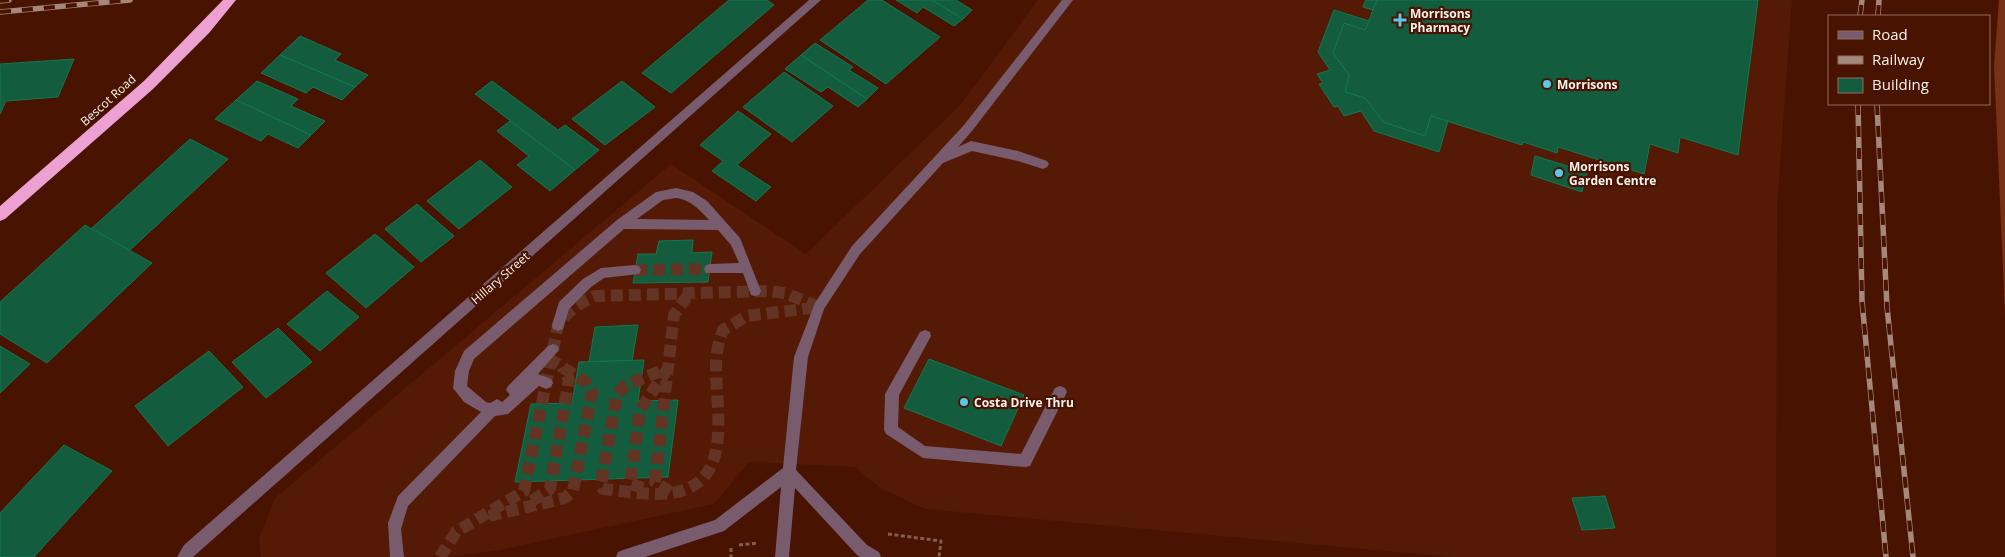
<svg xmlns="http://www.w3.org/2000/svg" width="2005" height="557" viewBox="0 0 2005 557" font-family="'Open Sans',sans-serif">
  <rect width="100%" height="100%" fill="#481300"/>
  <path fill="#541a05" d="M1038 0H1792L1777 209 1776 557H1451L925 509 880 488 855 467 749 462 714 504 495 551 445 557H261L259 538 275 498 671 164 806 254 961 104Z"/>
  <path fill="#763116" d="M1999 0H2005V315L1994 66Z"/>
  <g fill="#135c3e" stroke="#117850">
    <path d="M729 0H767L774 5 671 93 642 73Z"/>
    <path d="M868 0H882L940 37 886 84 820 40Z"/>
    <path d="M896 0H932L963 19 954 26 923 7 917 13Z"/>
    <path d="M932 0H956L972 10 963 19Z"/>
    <path d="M1366 0H1377L1373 10 1363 7Z"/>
    <path d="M1377 0H1758L1738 155 1680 137 1678 153 1650 144 1644 174 1558 147 1557 153 1523 142 1522 145 1431 116 1425 136 1383 122 1365 98 1345 92 1349 75 1333 53 1344 23 1365 30Z"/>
    <path d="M1334 10 1369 21 1365 30 1344 23 1333 53 1349 75 1345 92 1365 98 1383 122 1425 136 1431 116 1448 121 1439 152 1374 131 1361 111 1344 116 1338 106 1334 107 1319 84 1323 83 1317 74 1330 70 1318 52Z"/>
    <path d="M300 36 341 54 335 60 368 75 355 87 280 55Z"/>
    <path d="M815 43 853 67 849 70 878 88 867 99 801 55Z"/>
    <path d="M280 55 355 87 342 100 313 87 306 93 261 73Z"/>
    <path d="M801 55 867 99 858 107 828 87 821 92 785 69Z"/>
    <path d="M74 59 58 97 6 101 0 114V64Z"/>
    <path d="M784 72 833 106 792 142 743 107Z"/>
    <path d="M257 81 298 99 291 106 325 121 311 135 236 100Z"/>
    <path d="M492 81 558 130 565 125 599 150 575 170 475 94Z"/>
    <path d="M622 81 655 107 605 145 572 119Z"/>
    <path d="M236 100 311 135 298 148 268 134 261 141 215 119Z"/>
    <path d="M738 111 771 134 737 165 771 187 756 201 712 171 723 161 700 145Z"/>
    <path d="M510 121 575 170 550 191 517 165 529 156 497 131Z"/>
    <path d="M190 139 228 159 129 251 91 229Z"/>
    <path d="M1535 156 1587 172 1582 192 1531 175Z"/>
    <path d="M480 160 512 187 459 229 427 201Z"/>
    <path d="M417 204 454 236 421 262 385 229Z"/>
    <path d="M85 225 152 263 47 363 0 334V302Z"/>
    <path d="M375 234 414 267 366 308 326 273Z"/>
    <path d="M693 240 692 253 712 252 708 282 633 283 638 254H656L659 241Z"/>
    <path d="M327 291 359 317 320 351 287 324Z"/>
    <path d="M638 325 632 361 589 362 595 327Z"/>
    <path d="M278 328 312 362 266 398 232 362Z"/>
    <path d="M0 346 30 364 0 393Z"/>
    <path d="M209 351 243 387 168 446 135 406Z"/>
    <path d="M929 359 1024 395 1001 446 904 408Z"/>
    <path d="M644 360 638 401 678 400 668 477 515 482 531 404 572 403 579 362Z"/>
    <path d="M64 445 112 471 34 557H0V513Z"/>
    <path d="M1605 496 1615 528 1582 530 1572 498Z"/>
  </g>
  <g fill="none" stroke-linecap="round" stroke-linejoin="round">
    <g stroke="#633424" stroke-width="12" stroke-dasharray="12 6" stroke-linecap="butt">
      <path d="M635 270 710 269"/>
      <path d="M643 488 630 484 640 410 667 370"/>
      <path d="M670 492 655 482 674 315 686 298 695 295"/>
      <path d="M532 501 550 489 569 379 562 367"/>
      <path d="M489 516 565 498 573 491 592 392 587 383 551 360"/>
      <path d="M440 557 456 532 524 491 558 325C567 311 580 303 595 296L768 291 785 293 819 307 747 316 723 330C718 343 716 354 716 367 716 413 734 483 672 493 650 496 625 491 603 489L601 485 617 394 626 385 668 368"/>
    </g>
    <g stroke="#845d4f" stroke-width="3" stroke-dasharray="4 2.5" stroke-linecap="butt">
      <path d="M888 534 941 541 939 557"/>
      <path d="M739 545 758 543"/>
      <path d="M731 548V557"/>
    </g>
    <g fill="#795b6e" fill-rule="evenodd">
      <path d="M809 0H821L193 557H177L184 545Z"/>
      <path d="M1062 0H1073L972 131 958 147 971 141 1018 151 1047 161 1049 164 1047 167 1043 169 1018 161 972 151 943 163 860 254 824 309 808 357 796 470 867 545 879 552 881 557H860L857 555 795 488 789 557H775L781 487 724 531 645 557H616L618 552 623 550 715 520 783 468 794 357 815 303 852 246 964 125Z"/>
      <path d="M676 188 693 192 707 201 740 238 761 291 759 295 755 296 751 295 743 273H706L704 269 706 265 710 264 739 263 731 245 718 230 624 229 474 359 469 371 467 386 486 402 490 403 497 399 502 402 510 395 506 390 508 386 548 346 553 344 558 346 559 350 538 374 551 379 553 383 551 387 546 389 539 386 508 414 495 416 408 506 401 529 404 557H390L388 523 398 496 481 412 464 402 453 388 455 371 464 351 617 220 656 192ZM676 198C691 200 699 209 709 220L637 219 663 200Z"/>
      <path d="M635 265 639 266 641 270 639 274 604 278 591 287 569 309 563 329 558 331 553 329 552 325 559 302 583 279 601 268Z"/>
      <path d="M925 330 930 332 931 336 899 395 898 427 925 446 1021 454 1055 388 1060 386 1065 388 1067 392 1030 466 1025 467 923 458 886 434 884 430 885 394 920 332Z"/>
    </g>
    <path fill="#eda1d2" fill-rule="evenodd" d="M223 0H236L209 33 153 89 5 219 0 221V206L144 81Z"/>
    <defs>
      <g id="rail">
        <path d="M0 1 9 0"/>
        <path d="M0 12 130 0"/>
        <path d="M1860 16 1862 0"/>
        <path d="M1878 16 1879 0"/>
        <path d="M1858 104 1862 301 1886 557"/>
        <path d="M1877 104 1887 307 1913 557"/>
      </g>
    </defs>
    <use href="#rail" stroke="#a5877c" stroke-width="5.5"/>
    <use href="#rail" stroke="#481300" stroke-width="4" stroke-dasharray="11" stroke-linecap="butt"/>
  </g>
  <g fill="#5cc7e8" stroke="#481300" stroke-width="2">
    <path d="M1397.5 12.5h5v5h5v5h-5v5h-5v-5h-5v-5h5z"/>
    <circle cx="1547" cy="84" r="5"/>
    <circle cx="1559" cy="173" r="5"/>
    <circle cx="964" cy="402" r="5"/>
  </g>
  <g text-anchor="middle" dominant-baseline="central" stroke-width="4.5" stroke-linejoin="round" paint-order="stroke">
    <g font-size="12" font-weight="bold" fill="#faf1ed" stroke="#481300" text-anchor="start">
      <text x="1410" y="13">Morrisons<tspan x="1410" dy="14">Pharmacy</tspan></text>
      <text x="1557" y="84">Morrisons</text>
      <text x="1569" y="166">Morrisons<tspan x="1569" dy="14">Garden Centre</tspan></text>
      <text x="974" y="402">Costa Drive Thru</text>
    </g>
    <g font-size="12" fill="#faf1ed" stroke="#481300">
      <text transform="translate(108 100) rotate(-42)">Bescot Road</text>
      <text transform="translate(500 278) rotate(-41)">Hillary Street</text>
    </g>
  </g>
  <rect x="1828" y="15" width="162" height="90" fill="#481300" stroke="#8f6c5f"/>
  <rect x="1838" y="31" width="25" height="8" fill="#795b6e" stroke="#8f6c5f"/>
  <text x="1872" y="40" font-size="15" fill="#faf1ed">Road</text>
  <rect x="1838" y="56" width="25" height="8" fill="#a5877c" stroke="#8f6c5f"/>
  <text x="1872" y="65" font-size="15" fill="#faf1ed">Railway</text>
  <rect x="1838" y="78" width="25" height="15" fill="#135c3e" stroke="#8f6c5f"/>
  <text x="1872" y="90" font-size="15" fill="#faf1ed">Building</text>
</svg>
